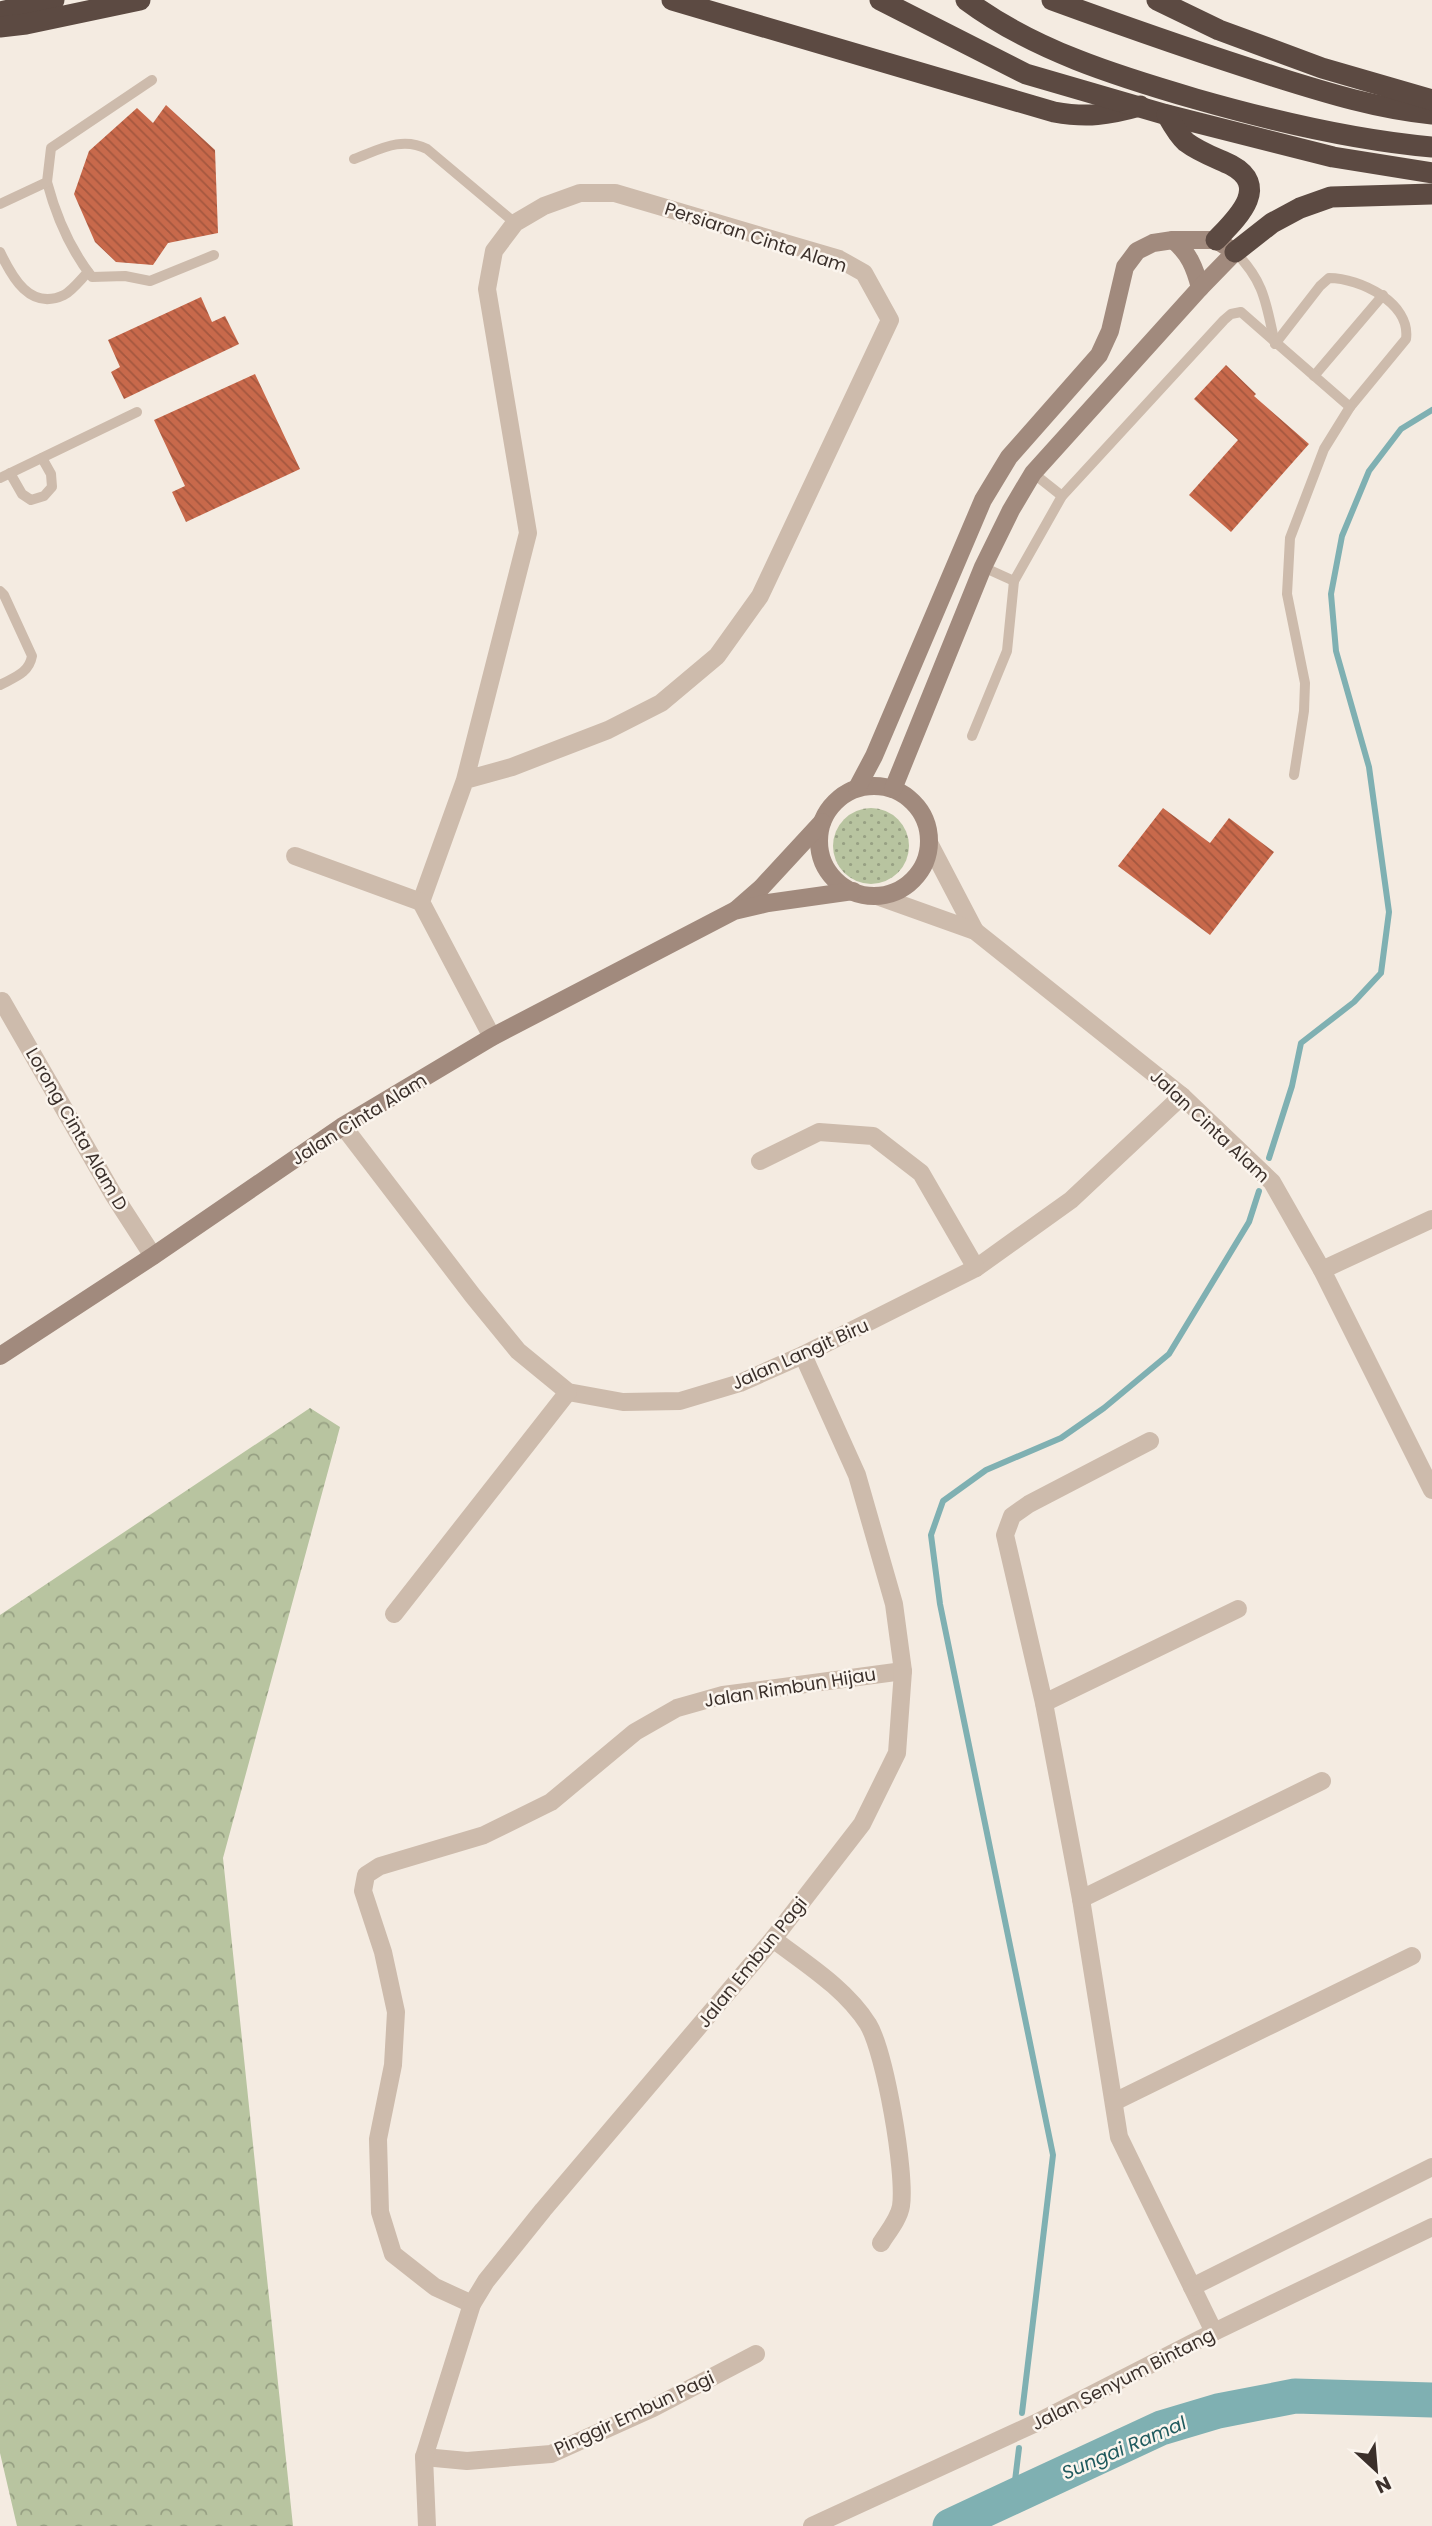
<svg xmlns="http://www.w3.org/2000/svg" width="1432" height="2526" viewBox="0 0 1432 2526" font-family="Poppins,sans-serif">
  <defs>
    <pattern id="grass-dots" width="8" height="8" patternUnits="userSpaceOnUse" patternTransform="scale(1.75)"><rect width="8" height="8" fill="#b8c4a0"/><path d="M2 2h.1M6 6h.1" fill="none" stroke="#97a083" stroke-width="1.8" stroke-linecap="round"/></pattern>
    <pattern id="forest-crowns" width="20" height="18" patternUnits="userSpaceOnUse" patternTransform="scale(1.75)"><rect width="20" height="18" fill="#b8c4a0"/><path d="M2 6a3 3 0 1 1 6 0M12 15a3 3 0 1 1 6 0" fill="none" stroke="#97a083"/></pattern>
    <pattern id="building-back-hatch" width="6" height="6" patternUnits="userSpaceOnUse" patternTransform="scale(1.75)"><rect width="6" height="6" fill="#c8694b"/><path d="M-1 5l2 2M0 0l6 6M5-1l2 2" fill="none" stroke="#a4573f"/></pattern>
  </defs>
  <rect width="100%" height="100%" fill="#f4ebe1"/>
  <circle fill="url(#grass-dots)" cx="871" cy="846" r="38"/>
  <path fill="url(#forest-crowns)" d="M310 1408 340 1427 223 1858 293 2526H17L0 2453V1615Z"/>
  <g fill="none" stroke-linecap="round" stroke-linejoin="round">
    <g stroke="#7fb0b2" stroke-width="6">
      <path d="M1269 1158 1292 1086 1301 1043 1354 1002 1381 973 1389 912 1369 767 1336 651 1331 594 1342 536 1369 471 1401 429 1432 410"/>
      <path d="M1022 2413 1053 2155 940 1604 931 1535 943 1501 986 1470 1061 1438 1104 1408 1169 1354 1249 1222 1259 1191"/>
      <path d="M1013 2497 1019 2448"/>
    </g>
    <path stroke="#7fb0b2" stroke-width="35" d="M950 2526 1161 2428 1218 2411 1295 2396 1432 2400"/>
  </g>
  <g fill="url(#building-back-hatch)">
    <path d="M166 105 215 150 218 233 168 243 153 265 116 262 95 242 74 194 89 151 137 108 153 123Z"/>
    <path d="M201 297 212 322 225 316 239 344 124 399 111 372 120 367 108 340Z"/>
    <path d="M1226 365 1256 394 1254 396 1309 444 1231 532 1189 495 1238 440 1194 399Z"/>
    <path d="M255 374 300 469 186 522 172 492 185 486 154 420Z"/>
    <path d="M1163 808 1210 843 1229 818 1274 852 1210 935 1118 866Z"/>
  </g>
  <g fill="none" stroke-linecap="round" stroke-linejoin="round">
    <g stroke="#cdbbac" stroke-width="10">
      <path d="M354 159C379 150 401 136 427 149L515 223"/>
      <path d="M47 182C56 216 70 249 92 277L125 276 150 281 214 255"/>
      <path d="M0 204 47 182 51 148 152 80"/>
      <path d="M0 252C12 277 30 311 64 295 73 290 81 279 88 272"/>
      <path d="M1235 252C1265 282 1266 304 1275 344"/>
      <path d="M1275 344 1320 286 1329 278C1360 278 1411 303 1406 339L1350 407"/>
      <path d="M1314 376 1383 295"/>
      <path d="M10 473 22 494 31 500 44 496 52 487 51 474 42 458"/>
      <path d="M1033 473 1062 496"/>
      <path d="M0 478 137 412"/>
      <path d="M983 567 1014 581 1062 496 1224 320 1231 314 1241 312 1350 407 1324 449 1290 538 1287 594 1305 683 1304 711 1294 775"/>
      <path d="M0 591 4 595 32 656C29 673 15 677 0 685"/>
      <path d="M972 736 1007 651 1014 581"/>
    </g>
    <g stroke="#cdbbac" stroke-width="18">
      <path d="M465 780 512 767 608 730 661 703 717 656 760 596 890 320 864 273 839 259 615 193H580L544 206 515 223 494 251 487 289 528 533 465 780 421 902 492 1037"/>
      <path d="M929 843 975 931"/>
      <path d="M295 856 421 902"/>
      <path d="M877 896 975 931 1182 1096 1272 1182 1322 1270 1432 1490"/>
      <path d="M2 1001 113 1194 153 1256"/>
      <path d="M343 1126 473 1296 518 1351 568 1392 623 1402 680 1401 740 1383 803 1355 976 1268 1071 1200 1182 1096"/>
      <path d="M760 1161 819 1132 873 1136 921 1173 976 1268"/>
      <path d="M1322 1270 1432 1219"/>
      <path d="M1150 1441 1029 1504 1012 1516 1005 1535 1044 1703 1081 1899 1119 2137 1214 2332"/>
      <path d="M394 1614 568 1392"/>
      <path d="M1044 1703 1238 1609"/>
      <path d="M1081 1899 1322 1781"/>
      <path d="M773 1939C806 1964 845 1988 868 2024 885 2052 906 2173 901 2206 899 2219 887 2233 881 2243"/>
      <path d="M1114 2102 1412 1956"/>
      <path d="M1192 2287 1432 2167"/>
      <path d="M472 2304 435 2287 393 2254 380 2212 378 2139 393 2065 396 2012 383 1952 363 1891 366 1875 380 1866 484 1835 551 1802 635 1732 677 1708 723 1695 903 1671"/>
      <path d="M424 2457 467 2461 551 2454 653 2408 756 2354"/>
      <path d="M427 2526 424 2457 472 2304 486 2281 543 2210 773 1939 862 1824 897 1753 903 1671 894 1604 857 1475 803 1355"/>
      <path d="M812 2526 1036 2423 1214 2332 1432 2227"/>
    </g>
    <g stroke="#a18a7d" stroke-width="18">
      <path d="M1173 240C1189 253 1195 268 1200 288"/>
      <circle cx="874" cy="841" r="55"/>
      <path d="M857 788 874 756 983 500 1009 457 1099 355 1110 331 1125 267 1137 251 1153 243 1173 240H1216L1235 252 1200 288 1033 473 1011 510 983 567 893 789"/>
      <path d="M737 909 761 888 822 822"/>
      <path d="M0 1356 153 1256 343 1126 492 1037 734 911 768 903 853 891"/>
    </g>
    <g stroke="#5c4a42" stroke-width="21">
      <path d="M672 0 1054 112C1087 118 1108 115 1140 106"/>
      <path d="M880 0 1026 74 1167 115 1333 157 1432 173"/>
      <path d="M966 0C1033 50 1117 76 1196 99 1273 121 1352 140 1432 147"/>
      <path d="M1052 0C1126 27 1200 53 1276 77 1327 93 1379 109 1432 114"/>
      <path d="M1157 0 1219 30 1322 68 1432 100"/>
      <path d="M0 12 54 0"/>
      <path d="M0 27 26 24 140 0"/>
      <path d="M1167 115C1172 124 1178 135 1186 142 1199 152 1216 158 1231 165 1272 187 1235 220 1216 240"/>
      <path d="M1235 252 1272 223 1300 208 1331 197 1432 194"/>
    </g>
  </g>
  <g text-anchor="middle" dominant-baseline="central" stroke-width="5" stroke-linejoin="round" paint-order="stroke">
    <g font-size="18" fill="#3b302b" stroke="#fbf5ee">
      <text transform="translate(756 237) rotate(18)">Persiaran Cinta Alam</text>
      <text transform="translate(359 1119) rotate(-32)">Jalan Cinta Alam</text>
      <text transform="translate(1210 1126) rotate(43)">Jalan Cinta Alam</text>
      <text transform="translate(77 1129) rotate(60)">Lorong Cinta Alam D</text>
      <text transform="translate(800 1354) rotate(-24)">Jalan Langit Biru</text>
      <text transform="translate(790 1687) rotate(-9)">Jalan Rimbun Hijau</text>
      <text transform="translate(752 1962) rotate(-51)">Jalan Embun Pagi</text>
      <text transform="translate(1123 2379) rotate(-27)">Jalan Senyum Bintang</text>
      <text transform="translate(634 2413) rotate(-25)">Pinggir Embun Pagi</text>
    </g>
    <g font-size="19" font-style="italic" fill="#1f5a5e" stroke="#fbf5ee">
      <text transform="translate(1124 2448) rotate(-23)">Sungai Ramal</text>
    </g>
  </g>
  <g transform="translate(1376 2470) rotate(154)" stroke="#fbf5ee" stroke-width="5" paint-order="stroke">
  <path d="M0-5L12 26L0 18L-12 26Z" fill="#3b302b"/>
  <text y="-10" font-size="19" font-weight="bold" text-anchor="middle" fill="#3b302b">N</text>
  </g>
</svg>
